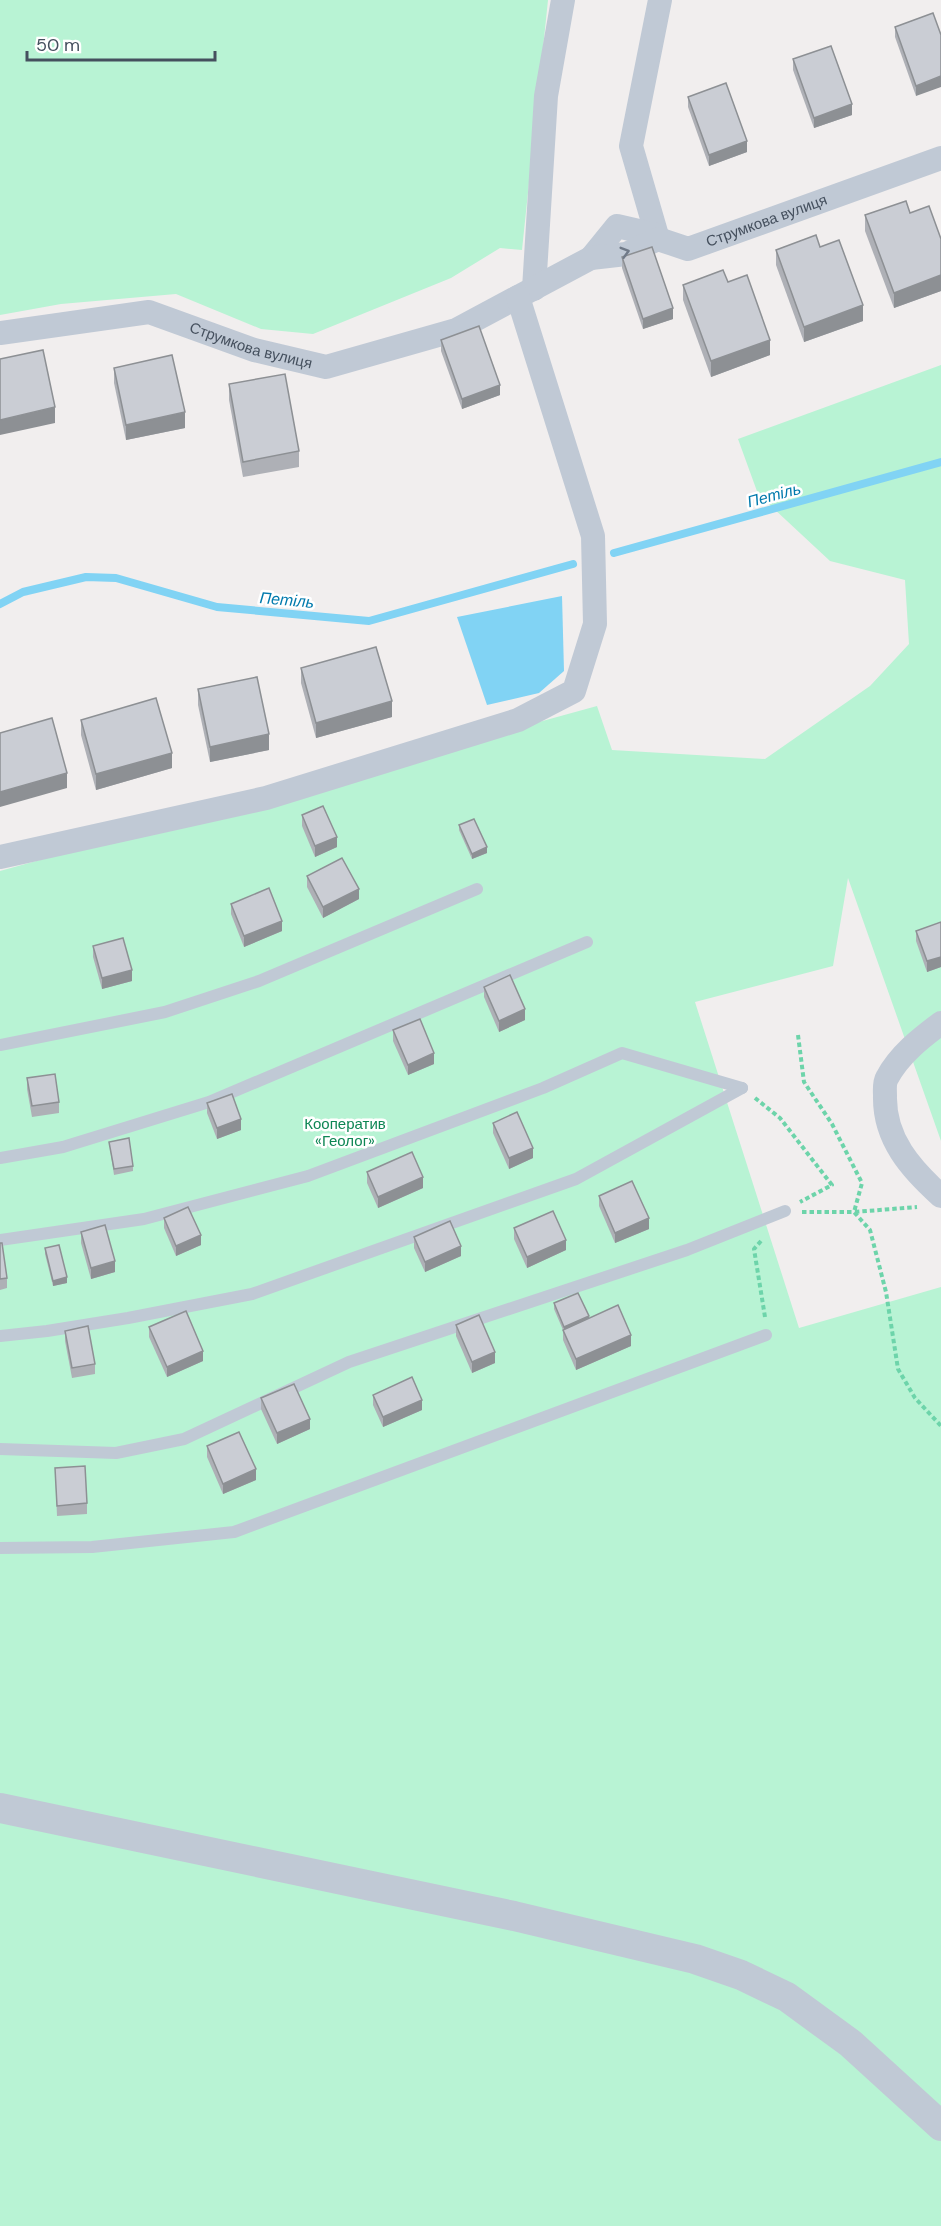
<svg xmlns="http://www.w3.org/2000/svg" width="941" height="2226" viewBox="0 0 941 2226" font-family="'DM Sans',sans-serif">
  <rect width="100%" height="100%" fill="#f1eeee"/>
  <g fill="#b8f3d4">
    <path d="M0 0H548L522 250 500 248 451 278 313 334 261 329 176 294 61 304 0 315Z"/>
    <path d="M941 365V1141L848 878 833 966 695 1002 799 1328 941 1287V2226H0V871L597 706 612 750 765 759 870 686 909 644 905 580 830 561 758 494 738 439Z"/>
  </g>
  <path fill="#81d3f4" d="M562 596 564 671 539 693 487 705 457 617Z"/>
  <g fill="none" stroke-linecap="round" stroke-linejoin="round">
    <g stroke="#81d3f4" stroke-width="8">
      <path d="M614 553 941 462"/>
      <path d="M0 604 23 592 86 577 116 578 217 607 369 621 573 564"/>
    </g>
    <g stroke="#6dd4aa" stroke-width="4" stroke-dasharray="4.5 3" stroke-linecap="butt">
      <path d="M798 1035 804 1082 832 1124 862 1183 854 1212 917 1207"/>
      <path d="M755 1098 780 1118 832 1185 800 1202"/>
      <path d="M802 1212H854L870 1230 886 1292 898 1369 915 1398 941 1426"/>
      <path d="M761 1241 754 1249 765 1317"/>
    </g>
    <g stroke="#c0c9d5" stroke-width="12">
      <path d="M0 1045 165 1012 259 981 477 889"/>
      <path d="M0 1158 63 1147 209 1102 587 942"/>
      <path d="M0 1240 144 1219 308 1176 543 1088 622 1053 742 1088"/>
      <path d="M0 1336 47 1331 128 1318 252 1294 576 1179 742 1088"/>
      <path d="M0 1449 116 1453 184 1439 349 1362 687 1250 785 1211"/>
      <path d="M0 1548 92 1547 234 1532 766 1335"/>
    </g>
    <g stroke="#c0c9d5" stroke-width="24">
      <path d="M658 239 631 146 660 0"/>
      <path d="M591 258 617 226 656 235"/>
      <path d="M534 289 546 96 563 0"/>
      <path id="s1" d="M0 333 149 312 254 350 326 367 456 330 591 258 626 254 658 239 688 249 941 158"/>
      <path d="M0 857 266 798 518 720 574 691 595 624 593 536 518 297"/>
      <path d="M941 1023C921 1038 899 1055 887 1078 884 1083 885 1091 885 1096 884 1139 911 1169 941 1196"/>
    </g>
    <path stroke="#c0c9d5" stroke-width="30" d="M0 1808 514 1916 695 1959 741 1975 787 1997 850 2043 941 2126"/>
  </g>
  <g fill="#aeb0b6">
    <path d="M933 13 916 96 895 37V27Z"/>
    <path d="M793 59 852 115 814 128 793 70Z"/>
    <path d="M688 97 747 152 709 166 688 107Z"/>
    <path d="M910 213 941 239V291L894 308 865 231V215Z"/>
    <path d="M820 247 863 321 804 342 776 265V250Z"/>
    <path d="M622 257 673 319 643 329 622 268Z"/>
    <path d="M728 282 770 355 711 377 683 300V285Z"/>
    <path d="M441 340 500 395 462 409 441 351Z"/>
    <path d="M114 368 185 428 126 440 114 383Z"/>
    <path d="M229 384 299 451V467L243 477 229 400Z"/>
    <path d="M301 668 392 717 316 738 301 683Z"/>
    <path d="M198 689 269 750 210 762 198 705Z"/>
    <path d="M81 720 172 768 96 790 81 735Z"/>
    <path d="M302 815 337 847 315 857 302 826Z"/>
    <path d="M459 825 487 853 472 859 459 830Z"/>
    <path d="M307 876 359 899 323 918 307 887Z"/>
    <path d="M231 904 282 931 244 947 231 914Z"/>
    <path d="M941 922V967L927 972 916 941V931Z"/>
    <path d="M93 946 132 981 102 989 93 957Z"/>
    <path d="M484 987 525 1020 499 1032 484 997Z"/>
    <path d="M393 1030 434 1064 408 1075 393 1041Z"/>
    <path d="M27 1078 59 1102V1113L32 1117 27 1089Z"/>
    <path d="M207 1103 241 1130 217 1139 207 1113Z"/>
    <path d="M493 1123 533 1158 509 1169 493 1133Z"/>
    <path d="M109 1142 133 1166V1171L114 1175Z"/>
    <path d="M367 1172 423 1188 378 1208 367 1183Z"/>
    <path d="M599 1196 649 1229 615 1243 599 1206Z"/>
    <path d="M164 1218 201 1245 176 1256 164 1228Z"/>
    <path d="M514 1228 566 1250 527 1268 514 1239Z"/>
    <path d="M81 1232 115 1272 91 1279 81 1243Z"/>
    <path d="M414 1237 461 1256 425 1272 414 1248Z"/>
    <path d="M0 1243 7 1278V1288L0 1290Z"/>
    <path d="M45 1248 67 1283 53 1286 45 1254Z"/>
    <path d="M554 1303 589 1318 631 1346 576 1370 563 1340V1330L554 1309Z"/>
    <path d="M456 1325 495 1363 472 1373 456 1336Z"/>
    <path d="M149 1327 203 1361 167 1377 149 1337Z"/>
    <path d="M65 1331 95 1364V1374L72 1378 65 1341Z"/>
    <path d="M373 1395 422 1410 383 1427 373 1405Z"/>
    <path d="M261 1398 310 1429 277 1444 261 1409Z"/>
    <path d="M207 1446 256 1480 223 1494 207 1457Z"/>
    <path d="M55 1468 87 1503V1514L57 1516Z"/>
  </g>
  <g fill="#8d9094">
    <path d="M941 76V87L916 96V86Z"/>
    <path d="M852 104V115L814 128V118Z"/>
    <path d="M747 141V152L709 166V155Z"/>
    <path d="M941 275V291L894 308V293Z"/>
    <path d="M863 305V321L804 342V327Z"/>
    <path d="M673 308V319L643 329V319Z"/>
    <path d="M770 340V355L711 377V361Z"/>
    <path d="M500 385V395L462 409V399Z"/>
    <path d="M55 407V423L0 435V420Z"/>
    <path d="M185 412V428L126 440V425Z"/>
    <path d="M392 701V717L316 738V723Z"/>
    <path d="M269 734V750L210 762V747Z"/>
    <path d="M172 753V768L96 790V774Z"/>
    <path d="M67 773V788L0 807V792Z"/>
    <path d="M337 837V847L315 857V846Z"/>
    <path d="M487 847V853L472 859V854Z"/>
    <path d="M359 889V899L323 918V907Z"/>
    <path d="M282 921V931L244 947V936Z"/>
    <path d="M941 957V967L927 972V961Z"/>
    <path d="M132 970V981L102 989V978Z"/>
    <path d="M525 1009V1020L499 1032V1021Z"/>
    <path d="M434 1053V1064L408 1075V1065Z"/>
    <path d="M241 1119V1130L217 1139V1128Z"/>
    <path d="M533 1148V1158L509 1169V1158Z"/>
    <path d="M423 1177V1188L378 1208V1197Z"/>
    <path d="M649 1218V1229L615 1243V1233Z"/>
    <path d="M201 1235V1245L176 1256V1246Z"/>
    <path d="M566 1240V1250L527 1268V1257Z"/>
    <path d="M461 1246V1256L425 1272V1262Z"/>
    <path d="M115 1261V1272L91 1279V1268Z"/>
    <path d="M67 1277V1283L53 1286V1281Z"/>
    <path d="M589 1316V1322L564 1332V1327Z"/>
    <path d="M631 1335V1346L576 1370V1359Z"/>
    <path d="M203 1351V1361L167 1377V1367Z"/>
    <path d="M495 1352V1363L472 1373V1362Z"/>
    <path d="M422 1400V1410L383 1427V1417Z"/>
    <path d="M310 1419V1429L277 1444V1433Z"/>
    <path d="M256 1469V1480L223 1494V1484Z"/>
  </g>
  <g fill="#cacdd4" stroke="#8d9094" stroke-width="1.5">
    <path d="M933 13 941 35V76L916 86 895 27Z"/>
    <path d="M831 46 852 104 814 118 793 59Z"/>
    <path d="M726 83 747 141 709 155 688 97Z"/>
    <path d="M906 201 910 213 929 206 941 239V275L894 293 865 215Z"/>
    <path d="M816 235 820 247 839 240 863 305 804 327 776 250Z"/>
    <path d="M652 247 673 308 643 319 622 257Z"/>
    <path d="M723 270 728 282 747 275 770 340 711 361 683 285Z"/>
    <path d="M479 326 500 385 462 399 441 340Z"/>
    <path d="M43 350 55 407 0 420V359Z"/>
    <path d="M172 355 185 412 126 425 114 368Z"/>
    <path d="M285 374 299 451 243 462 229 384Z"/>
    <path d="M376 647 392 701 316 723 301 668Z"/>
    <path d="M257 677 269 734 210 747 198 689Z"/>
    <path d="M156 698 172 753 96 774 81 720Z"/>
    <path d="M52 718 67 773 0 792V733Z"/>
    <path d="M323 806 337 837 315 846 302 815Z"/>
    <path d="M474 819 487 847 472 854 459 825Z"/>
    <path d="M342 858 359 889 323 907 307 876Z"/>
    <path d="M269 888 282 921 244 936 231 904Z"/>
    <path d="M941 922V957L927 961 916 931Z"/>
    <path d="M123 938 132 970 102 978 93 946Z"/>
    <path d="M510 975 525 1009 499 1021 484 987Z"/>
    <path d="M420 1019 434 1053 408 1065 393 1030Z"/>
    <path d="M55 1074 59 1102 32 1106 27 1078Z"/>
    <path d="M232 1094 241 1119 217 1128 207 1103Z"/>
    <path d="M517 1112 533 1148 509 1158 493 1123Z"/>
    <path d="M129 1138 133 1166 114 1169 109 1142Z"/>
    <path d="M412 1152 423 1177 378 1197 367 1172Z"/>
    <path d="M632 1181 649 1218 615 1233 599 1196Z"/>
    <path d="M188 1207 201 1235 176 1246 164 1218Z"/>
    <path d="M553 1211 566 1240 527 1257 514 1228Z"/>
    <path d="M450 1221 461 1246 425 1262 414 1237Z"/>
    <path d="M105 1225 115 1261 91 1268 81 1232Z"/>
    <path d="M0 1243H2L7 1278 0 1279Z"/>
    <path d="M59 1245 67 1277 53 1281 45 1248Z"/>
    <path d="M578 1293 589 1316 564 1327 554 1303Z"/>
    <path d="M618 1305 631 1335 576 1359 563 1330Z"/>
    <path d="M186 1311 203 1351 167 1367 149 1327Z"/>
    <path d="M479 1315 495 1352 472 1362 456 1325Z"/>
    <path d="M88 1326 95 1364 72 1368 65 1331Z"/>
    <path d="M412 1377 422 1400 383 1417 373 1395Z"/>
    <path d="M294 1384 310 1419 277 1433 261 1398Z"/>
    <path d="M239 1432 256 1469 223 1484 207 1446Z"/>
    <path d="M85 1466 87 1503 57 1506 55 1468Z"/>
  </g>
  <defs><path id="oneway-chevron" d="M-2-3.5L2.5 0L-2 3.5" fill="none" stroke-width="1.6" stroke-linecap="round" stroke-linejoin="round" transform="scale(1.5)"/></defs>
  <use stroke="#707a88" href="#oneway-chevron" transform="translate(625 252) rotate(-16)"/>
  <g text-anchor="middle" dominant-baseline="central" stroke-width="5" stroke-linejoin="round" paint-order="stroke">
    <g font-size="15" fill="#45505e" stroke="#fff">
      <text stroke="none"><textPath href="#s1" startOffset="810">Струмкова вулиця</textPath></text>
      <text stroke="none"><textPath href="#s1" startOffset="258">Струмкова вулиця</textPath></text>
    </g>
    <g font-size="15" fill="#0e8654" stroke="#fff">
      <text x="345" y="1124">Кооператив<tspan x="345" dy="17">«Геолог»</tspan></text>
    </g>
    <g font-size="16" font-style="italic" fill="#017aad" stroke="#fff">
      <text transform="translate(774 495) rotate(-15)">Петіль</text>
      <text transform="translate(287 600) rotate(5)">Петіль</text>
    </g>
  </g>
  <path d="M27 51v9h188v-9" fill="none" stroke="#45505e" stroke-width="3"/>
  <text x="36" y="51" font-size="18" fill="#45505e" stroke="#ffffff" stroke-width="4.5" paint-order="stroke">50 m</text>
</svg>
